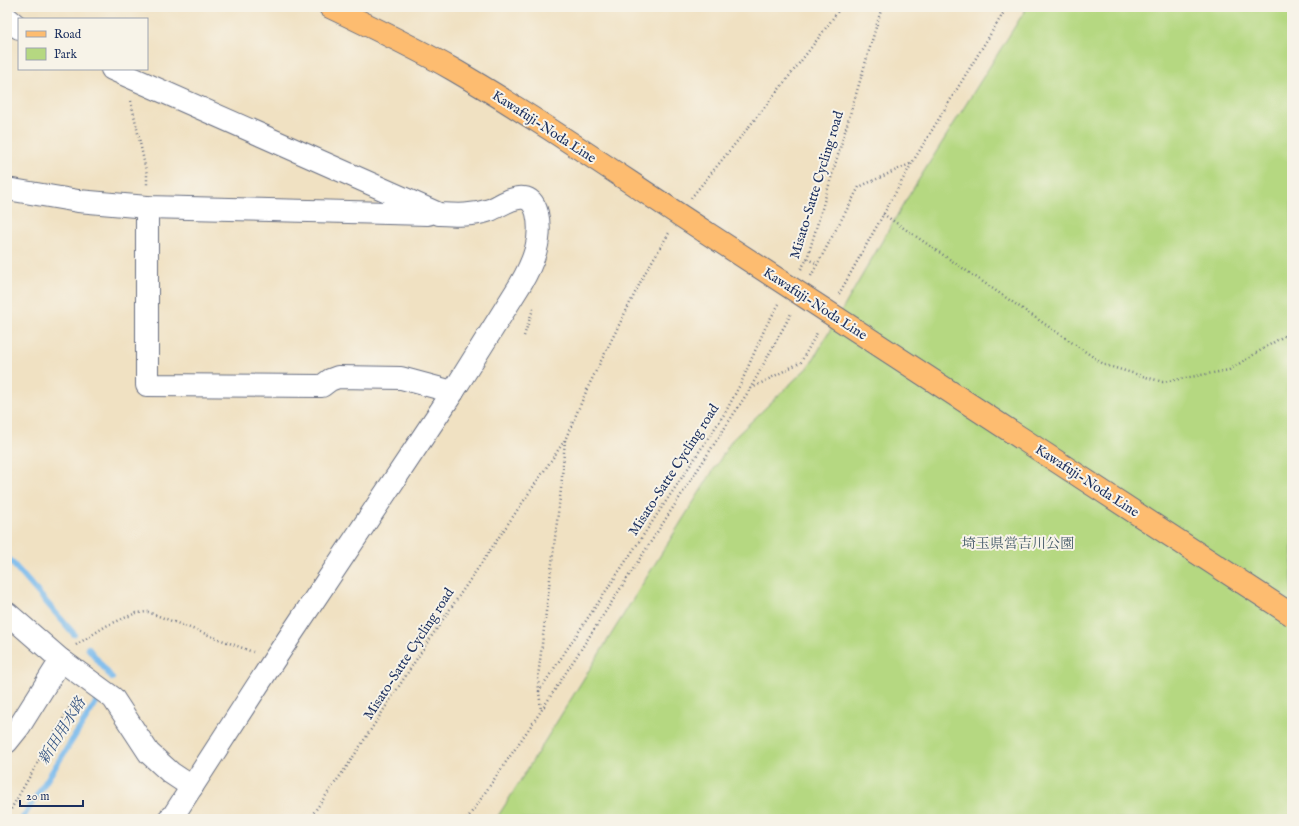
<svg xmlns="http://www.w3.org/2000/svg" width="1299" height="826" viewBox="0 0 1299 826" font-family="'IM FELL English','Noto Serif JP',serif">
  <rect width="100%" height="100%" fill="#f7f3e8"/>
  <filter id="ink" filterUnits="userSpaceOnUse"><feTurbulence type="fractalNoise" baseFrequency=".025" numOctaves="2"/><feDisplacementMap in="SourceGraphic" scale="8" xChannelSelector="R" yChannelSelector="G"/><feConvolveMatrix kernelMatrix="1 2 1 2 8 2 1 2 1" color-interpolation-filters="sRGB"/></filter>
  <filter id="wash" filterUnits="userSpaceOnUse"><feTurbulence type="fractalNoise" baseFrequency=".012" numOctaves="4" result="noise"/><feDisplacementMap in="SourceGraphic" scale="16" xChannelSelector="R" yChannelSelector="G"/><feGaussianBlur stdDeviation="0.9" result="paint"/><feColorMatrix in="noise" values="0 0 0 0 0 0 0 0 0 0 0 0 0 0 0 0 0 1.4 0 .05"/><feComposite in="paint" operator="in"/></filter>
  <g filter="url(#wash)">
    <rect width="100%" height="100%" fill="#f0e1c2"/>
    <path fill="#b5d881" stroke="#688470" d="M1027 7H1292V819H496L507 802 732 440 810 365 906 200Z"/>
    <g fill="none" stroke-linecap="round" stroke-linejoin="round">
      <g stroke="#78baed" stroke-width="6">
        <path d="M7 557 74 634"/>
        <path d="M88 648 112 678"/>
        <path d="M22 819 99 698"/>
      </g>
    </g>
  </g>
  <g filter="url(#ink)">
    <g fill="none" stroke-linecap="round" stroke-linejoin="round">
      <defs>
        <g id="minor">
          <path d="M7 18 19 28"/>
          <path d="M112 69 439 214C457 215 472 216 490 210 500 206 513 196 524 198 532 199 535 206 537 213 543 239 533 263 520 285L453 392 274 660 173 816 169 819"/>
          <path d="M7 189 78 201 147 207 428 214"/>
          <path d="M147 207V385L322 386 330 380 338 377 401 378 453 392"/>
          <path d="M7 613 61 660 113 698 149 753 171 773 192 787"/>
          <path d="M7 742 19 727 61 660"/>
        </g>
        <path id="major" d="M330 7C372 27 414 47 454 70 540 120 621 177 704 231"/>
      </defs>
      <use href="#minor" stroke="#666d81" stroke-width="24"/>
      <use href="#major" stroke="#666d81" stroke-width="24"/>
      <g stroke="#666d81" stroke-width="2.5" stroke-dasharray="1 3" stroke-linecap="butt">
        <path d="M131 101 147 175V186"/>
        <path d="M691 198C742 135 794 73 841 7"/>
        <path d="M883 214 1105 365 1163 382 1229 370 1292 331"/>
        <path d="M807 259 818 264"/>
        <path d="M801 269 807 259 882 7"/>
        <path d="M811 276 859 187 912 163"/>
        <path d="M839 294 912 163 1007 7"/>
        <path d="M524 336 534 306"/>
        <path d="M750 389 792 312"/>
        <path d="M565 440 561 489 538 677 539 691 725 413 741 383 766 326 779 304"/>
        <path d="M76 645 106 626 136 613 148 612 253 652"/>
        <path d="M539 691 541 711"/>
        <path d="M7 816 76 696"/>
        <path d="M309 819 348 765 425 646 565 440 589 385 645 273 669 233"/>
        <path d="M467 819 541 711 750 389 801 362 818 331"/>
      </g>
      <use href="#minor" stroke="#fff" stroke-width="22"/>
      <use href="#major" stroke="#fdbc6f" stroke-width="22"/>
      <defs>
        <path id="major-bridge" d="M704 231 1292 615"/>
      </defs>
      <use href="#major-bridge" stroke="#666d81" stroke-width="24" stroke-linecap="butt"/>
      <use href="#major-bridge" stroke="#fdbc6f" stroke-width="22"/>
    </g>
  </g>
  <g text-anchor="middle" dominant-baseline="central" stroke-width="4" stroke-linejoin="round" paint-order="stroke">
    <g font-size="14" fill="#1b2f5e" stroke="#f7f3e8">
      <text transform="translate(544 127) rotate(33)">Kawafuji-Noda Line</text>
      <text transform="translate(817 185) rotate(-73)">Misato-Satte Cycling road</text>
      <text transform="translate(815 304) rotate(33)">Kawafuji-Noda Line</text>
      <text transform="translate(674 470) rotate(-57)">Misato-Satte Cycling road</text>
      <text transform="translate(1087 481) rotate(33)">Kawafuji-Noda Line</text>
      <text transform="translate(409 654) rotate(-57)">Misato-Satte Cycling road</text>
    </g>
    <g font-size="14" fill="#425967" stroke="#f7f3e8">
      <text x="1018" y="544">埼玉県営吉川公園</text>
    </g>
    <g font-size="15" font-style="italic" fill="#325282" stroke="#f7f3e8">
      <text transform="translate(62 731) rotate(-58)">新田用水路</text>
    </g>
  </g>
  <rect width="1299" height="826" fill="none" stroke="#f7f3e8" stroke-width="24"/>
  <rect x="18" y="18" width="130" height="52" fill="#f7f3e8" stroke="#9fa5b1"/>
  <rect x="26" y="31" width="20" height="6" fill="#fdbc6f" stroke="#9fa5b1"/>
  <text x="54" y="38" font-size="12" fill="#1b2f5e">Road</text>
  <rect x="26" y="48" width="20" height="12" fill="#b5d881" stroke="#9fa5b1"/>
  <text x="54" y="58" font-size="12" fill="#1b2f5e">Park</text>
  <path d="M20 800v6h63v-6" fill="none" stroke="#1b2f5e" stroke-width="2"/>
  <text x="26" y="800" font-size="12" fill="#1b2f5e" stroke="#f7f3e8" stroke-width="3" paint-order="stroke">20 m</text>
</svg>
